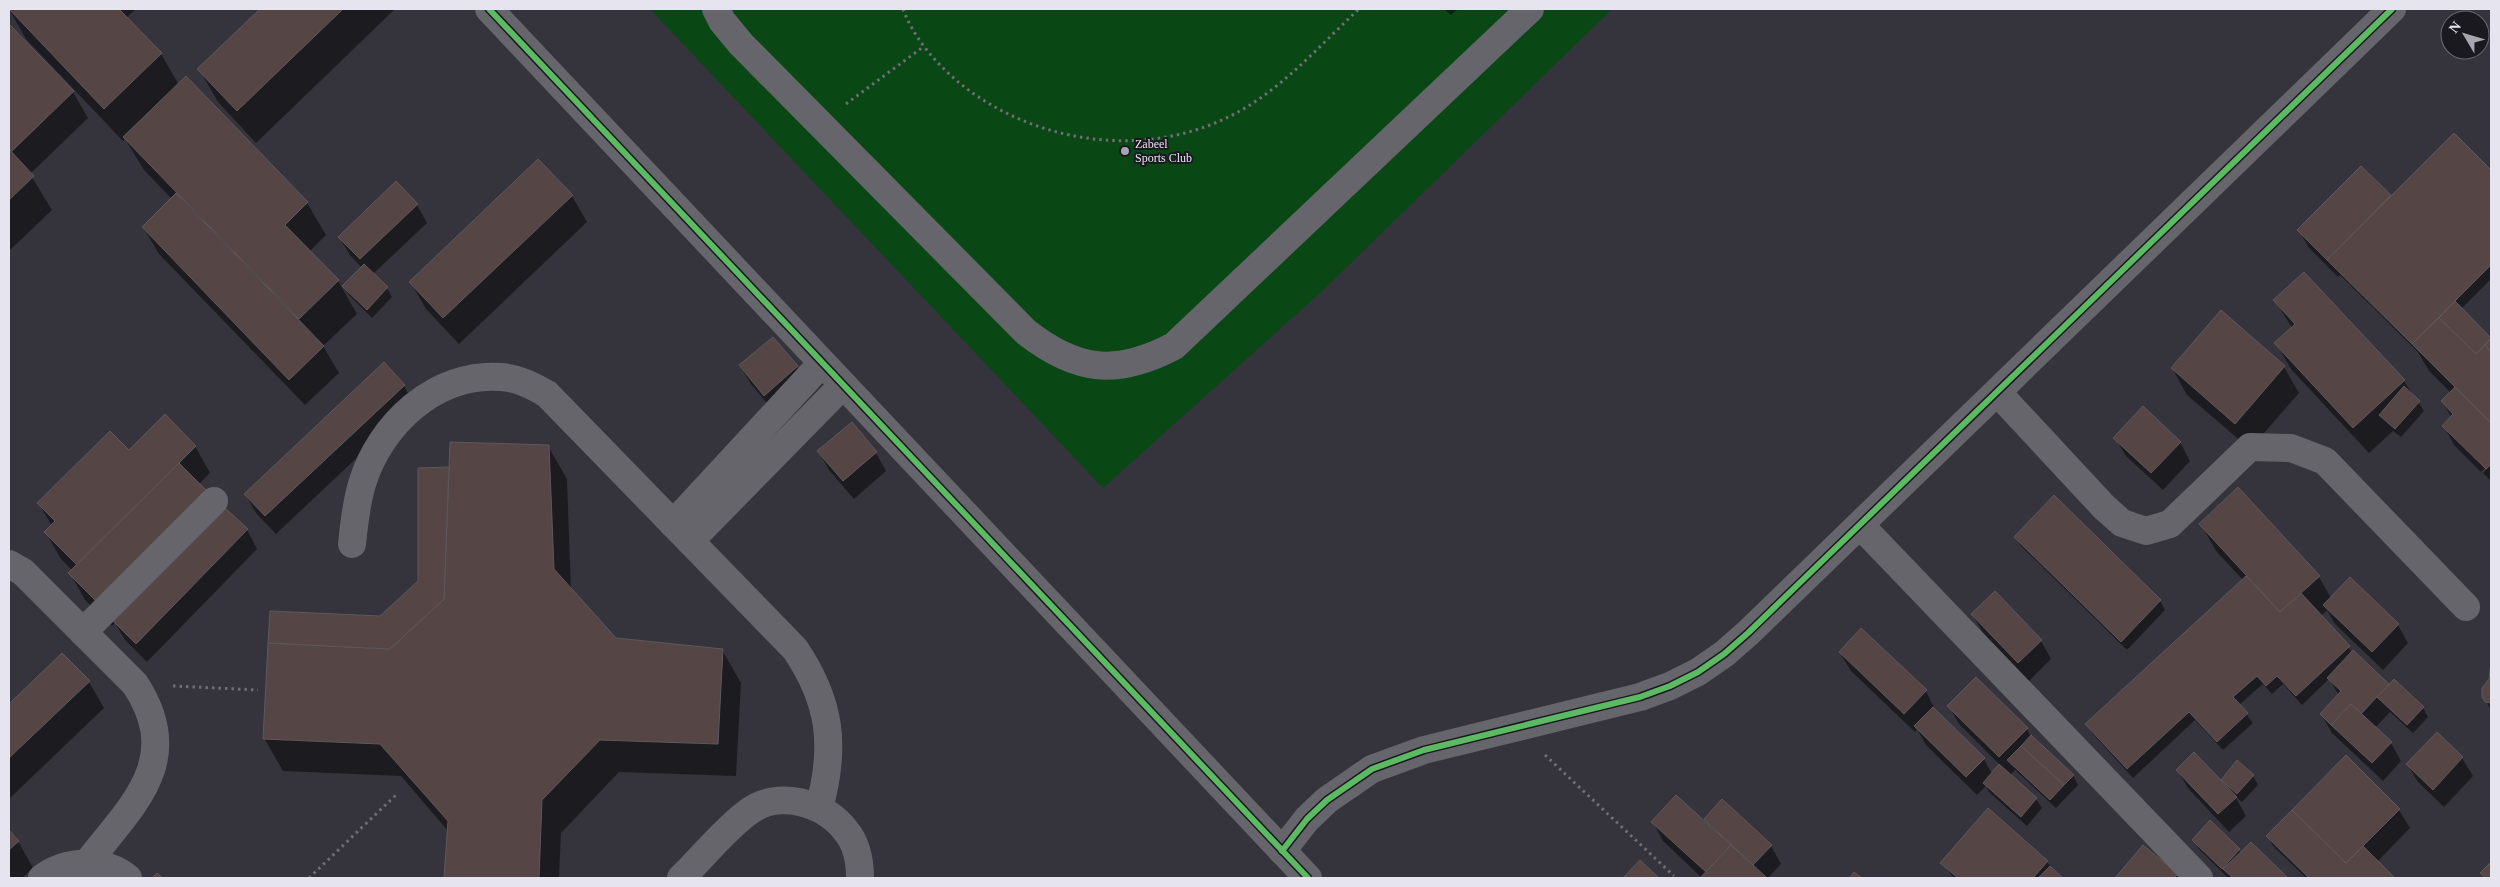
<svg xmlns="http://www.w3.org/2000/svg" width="2500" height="887" viewBox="0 0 2500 887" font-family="'Times New Roman',serif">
  <rect width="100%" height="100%" fill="#35343c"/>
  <path fill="#094715" d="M650 9H1612L1321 292 1103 488Z"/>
  <g fill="#0007">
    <path d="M9 9H136L126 18 161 54 179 85 307 203 326 235 309 252 338 281 357 314 323 346 339 373 305 405 159 254 143 227 172 199 144 170 125 139 123 141 26 39Z"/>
    <path d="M262 9H395L256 143 218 102 199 69Z"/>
    <path d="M1444 9H1458L1451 15Z"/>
    <path d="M9 25 73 92 88 118 30 174 52 210 9 251Z"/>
    <path d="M2454 134 2491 172V279L2461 309 2491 339V462L2481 472 2454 445 2444 426 2452 418 2442 401 2451 393 2429 371 2418 352 2340 275 2338 277 2309 248 2299 230 2390 196 2391 198Z"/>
    <path d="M572 196 587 222 459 344 426 309 411 283Z"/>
    <path d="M417 205 427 223 373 274 387 288 392 297 372 318 349 295 344 286 362 268 350 255 339 237Z"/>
    <path d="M2275 300 2404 381 2424 411 2401 437 2393 431 2369 453 2291 369 2276 343 2292 328Z"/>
    <path d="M2221 312 2284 367 2299 393 2250 449 2187 395 2172 368Z"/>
    <path d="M773 338 797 367 808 385 775 413 751 384 740 366Z"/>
    <path d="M404 386 414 404 276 534 256 513 245 494Z"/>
    <path d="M2115 438 2180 442 2190 461 2163 490 2126 456Z"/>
    <path d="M195 446 210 473 199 484 247 530 257 549 147 662 125 640 115 623 112 626 85 600 70 573 73 571 61 559 46 533 52 526 39 504 129 452Z"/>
    <path d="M548 446 567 479 571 590 615 640 722 650 741 683 736 776 619 772 561 833 559 878H445L449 832 401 776 283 771 264 738 380 617 419 581 448 469 450 472Z"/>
    <path d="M819 452 876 453 886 471 854 499 829 470Z"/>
    <path d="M2491 465V481L2483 473Z"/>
    <path d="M2054 497 2160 601 2165 610 2127 650 2021 546 2015 537Z"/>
    <path d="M2201 524 2319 577 2331 598 2398 625 2408 643 2383 670 2335 624 2327 610 2321 616 2352 652 2389 686 2423 708 2428 717 2413 733 2390 712 2375 728 2391 743 2401 761 2383 781 2332 733 2321 714 2339 695 2329 679 2302 705 2283 684 2272 694 2263 684 2239 705 2253 723 2223 750 2195 720 2133 778 2092 733 2087 724 2243 580 2216 551Z"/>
    <path d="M1973 615 2041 641 2051 659 2029 681 1983 633Z"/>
    <path d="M1840 653 1926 691 1935 710 1984 759 1992 774 2000 765 1959 724 1949 706 2027 729 2031 737 2073 775 2078 785 2056 808 2015 770 2010 775 2036 799 2042 808 2027 826 1989 792 1986 786 1977 795 1926 745 1917 729 1915 732 1851 671Z"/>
    <path d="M62 655 89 682 104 708 9 799V706Z"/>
    <path d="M2491 671V710L2483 696Z"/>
    <path d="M2437 734 2462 758 2473 776 2444 807 2418 782 2407 764Z"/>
    <path d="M2346 757 2399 810 2410 828 2377 862 2393 878H2306L2273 846 2268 837Z"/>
    <path d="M2237 762 2253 776 2258 785 2242 802 2235 796 2246 816 2229 832 2188 788 2177 770 2221 782Z"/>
    <path d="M1722 801 1771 846 1781 864 1768 878H1702L1663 841 1653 822 1704 821Z"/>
    <path d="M2211 822 2241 853 2251 843 2287 878 2227 877 2199 849 2194 840Z"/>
    <path d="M9 832 18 841 33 868 22 878H9Z"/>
    <path d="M2144 847 2177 875 2178 878H2117Z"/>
    <path d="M2047 862 2061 878H1954L1942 863Z"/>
  </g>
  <g fill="#554544" stroke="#5d595c">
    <path d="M9 9H119L162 53 104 109Z"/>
    <path d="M260 9H343L237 111 197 69Z"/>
    <path d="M9 24 74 91 11 152 9 149Z"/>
    <path d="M186 76 308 202 285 225 339 280 299 319 123 137Z"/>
    <path d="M2454 133 2491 170V265L2412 344 2327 260Z"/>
    <path d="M9 149 34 176 9 200Z"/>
    <path d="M538 159 573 195 443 318 409 282Z"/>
    <path d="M2361 166 2391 195 2327 260 2297 230Z"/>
    <path d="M396 181 418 204 360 259 338 237Z"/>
    <path d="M176 193 324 346 289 380 142 227Z"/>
    <path d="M364 264 388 287 367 310 342 286Z"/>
    <path d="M2304 272 2405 380 2353 428 2274 343 2295 324 2273 300Z"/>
    <path d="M2455 301 2491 338 2476 354 2439 318Z"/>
    <path d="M2221 310 2285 366 2235 424 2171 368Z"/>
    <path d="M2439 318 2476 354 2485 345 2491 352V423L2412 344Z"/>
    <path d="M773 337 798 366 764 396 739 365Z"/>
    <path d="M2491 339V352L2485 345Z"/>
    <path d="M384 362 405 385 265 516 244 494Z"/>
    <path d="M2404 386 2420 401 2395 429 2379 415Z"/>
    <path d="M2455 387 2491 423V464L2486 469 2442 426 2453 414 2441 401Z"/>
    <path d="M2143 406 2181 442 2151 473 2113 438Z"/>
    <path d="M165 414 196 446 77 565 44 532 55 521 37 503 110 431 129 450Z"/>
    <path d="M852 422 877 452 843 481 817 451Z"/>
    <path d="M450 442 549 445 554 569 616 638 723 649 718 744 600 740 542 800 539 878H444L448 821 380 744 263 739 268 643 390 649 444 599Z"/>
    <path d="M179 463 207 491 96 601 68 573Z"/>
    <path d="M449 467 444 599 390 649 268 643 270 611 380 616 418 581V468Z"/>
    <path d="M2238 487 2320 576 2280 612 2199 524Z"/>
    <path d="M2054 495 2161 600 2121 642 2014 537Z"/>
    <path d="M224 507 248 529 136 644 113 621Z"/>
    <path d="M2246 576 2280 612 2301 593 2350 646 2296 696 2277 676 2266 686 2257 676 2233 697 2248 713 2217 742 2189 712 2127 769 2085 724Z"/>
    <path d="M2350 577 2399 624 2372 652 2323 605Z"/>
    <path d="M1995 591 2042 640 2018 663 1971 614Z"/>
    <path d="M1861 628 1927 690 1904 714 1839 652Z"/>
    <path d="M2353 650 2389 684 2361 714 2351 704 2331 725 2320 714 2341 691 2327 678Z"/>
    <path d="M62 653 90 681 9 758V704Z"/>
    <path d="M2491 662V703L2485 702 2482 697V688L2489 679Z"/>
    <path d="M1976 677 2028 728 1999 757 1947 706Z"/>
    <path d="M2394 679 2424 707 2407 725 2377 697Z"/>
    <path d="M2351 704 2392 742 2372 763 2331 725Z"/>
    <path d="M1933 707 1985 758 1966 777 1914 726Z"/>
    <path d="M2437 732 2463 757 2433 790 2406 764Z"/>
    <path d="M2031 735 2074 775 2064 785 2021 746Z"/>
    <path d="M2021 746 2064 785 2050 800 2007 760Z"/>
    <path d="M2194 752 2237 797 2218 814 2176 770Z"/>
    <path d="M2346 755 2400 809 2346 863 2292 810Z"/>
    <path d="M2237 760 2254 775 2237 794 2221 780Z"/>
    <path d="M1999 764 2037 798 2021 817 1983 783Z"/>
    <path d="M1676 795 1731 845 1706 872 1651 822Z"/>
    <path d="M1722 799 1772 845 1753 865 1704 819Z"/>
    <path d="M1988 808 2048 861 2033 878H1958L1940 863Z"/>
    <path d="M2292 810 2346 863 2363 846 2395 878H2309L2266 836Z"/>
    <path d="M2210 820 2240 849 2222 869 2192 840Z"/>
    <path d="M9 830 19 841 9 850Z"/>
    <path d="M2251 842 2288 878H2233L2223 869Z"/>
    <path d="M1731 845 1753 865 1767 878H1700Z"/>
    <path d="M2143 845 2178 874 2174 878H2115Z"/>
    <path d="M1640 860 1659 878H1623Z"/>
    <path d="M2491 862V878H2486L2480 873Z"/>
    <path d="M2050 866 2063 878H2038Z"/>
    <path d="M1854 872 1862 878H1849Z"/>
    <path d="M157 873 163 878H152Z"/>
  </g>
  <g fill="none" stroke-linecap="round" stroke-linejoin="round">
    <g stroke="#6f6e74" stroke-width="3" stroke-dasharray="2.5 4" stroke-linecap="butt">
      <path d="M903 9C914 38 934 61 957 81 1034 145 1149 161 1238 112 1284 87 1321 44 1359 9"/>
      <path d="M846 104 923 47"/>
      <path d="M173 686 258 690"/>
      <path d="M1545 755 1674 876"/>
      <path d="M309 878 397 794"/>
    </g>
    <g stroke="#66656b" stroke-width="28">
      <path d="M489 9 1308 878"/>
      <path d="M716 9 722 21 741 44 1026 332C1077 372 1117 376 1174 346L1530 9"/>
      <path d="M1998 393 2104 507 2122 523 2146 531 2170 524 2250 447 2291 448 2325 461 2466 607"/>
      <path d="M673 524 822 363"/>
      <path d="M1861 526 2199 878"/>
      <path d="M690 541 843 385"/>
      <path d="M352 544C354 524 356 504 362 484 380 424 436 372 501 377 518 378 533 386 547 394L795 649C831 702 836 747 819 808"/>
      <path d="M9 564 23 572 135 684C185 760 133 804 87 863"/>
      <path d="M83 632 214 501"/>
      <path d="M1282 851 1307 819 1327 800 1372 769 1424 750 1640 697 1670 686 1698 672 1724 654 1748 633 2392 9"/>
      <path d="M42 878C66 860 104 858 128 878"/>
      <path d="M681 878C702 858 724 830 747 813 777 789 825 802 846 831 857 844 860 862 860 878"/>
    </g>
    <defs>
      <g id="cycleway">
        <path d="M489 9 1308 878"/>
        <path d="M1282 851 1307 819 1327 800 1372 769 1424 750 1640 697 1670 686 1698 672 1724 654 1748 633 2392 9"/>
      </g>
    </defs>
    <use href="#cycleway" stroke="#1a1920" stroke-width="9"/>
    <use href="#cycleway" stroke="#5cba63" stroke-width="6"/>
  </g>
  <circle fill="#a7a6b0" stroke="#1a1920" stroke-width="2" cx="1125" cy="151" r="5"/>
  <g text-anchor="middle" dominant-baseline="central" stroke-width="4" stroke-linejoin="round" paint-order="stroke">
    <g font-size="12" fill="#e5e4ef" stroke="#1a1920" text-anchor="start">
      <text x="1135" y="144">Zabeel<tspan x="1135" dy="14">Sports Club</tspan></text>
    </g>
  </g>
  <rect width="2500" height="887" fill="none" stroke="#e5e4ef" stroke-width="20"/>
  <g transform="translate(2465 35) rotate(308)"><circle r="24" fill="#1a1920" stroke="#6b6a73"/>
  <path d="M0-4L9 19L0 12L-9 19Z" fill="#a7a6b0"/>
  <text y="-8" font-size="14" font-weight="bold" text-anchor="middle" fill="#e5e4ef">N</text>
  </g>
</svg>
